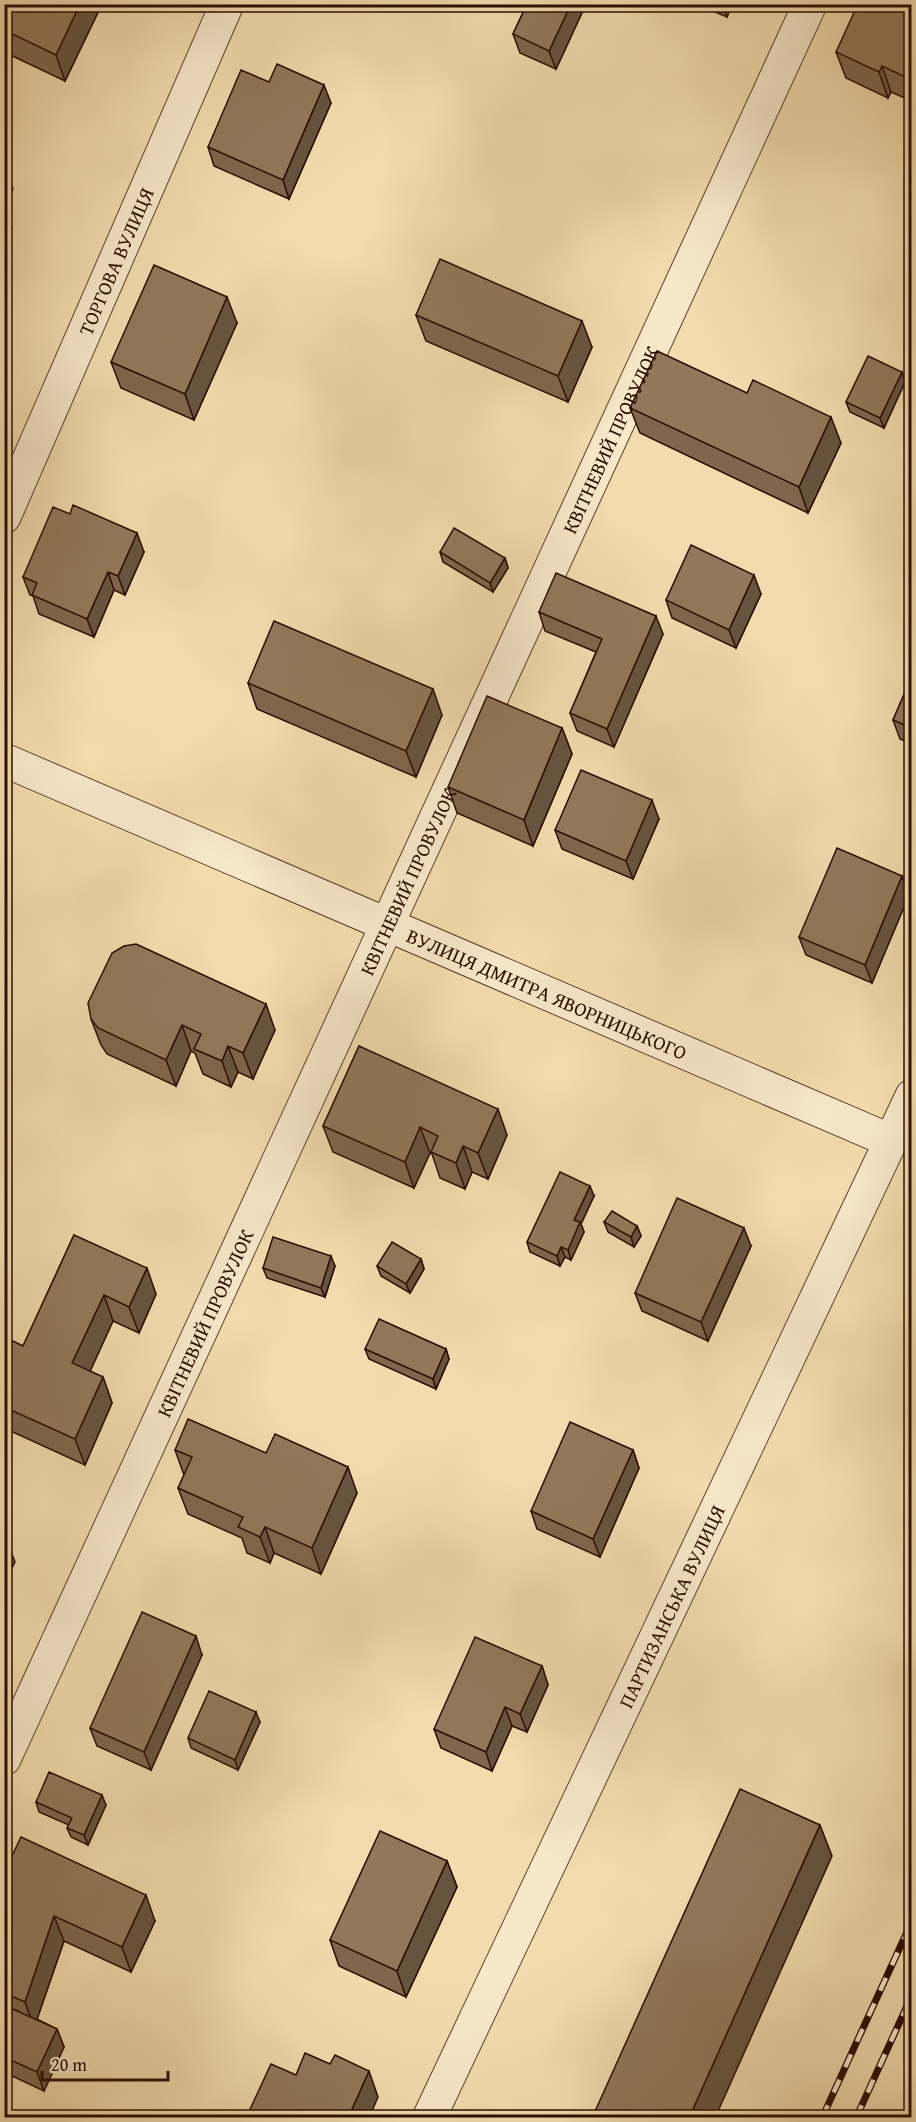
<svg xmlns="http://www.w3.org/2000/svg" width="916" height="2122" viewBox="0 0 916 2122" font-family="'Gentium Book Plus',serif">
  <rect width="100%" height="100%" fill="#f2dcae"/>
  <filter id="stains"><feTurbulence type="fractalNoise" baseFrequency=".00333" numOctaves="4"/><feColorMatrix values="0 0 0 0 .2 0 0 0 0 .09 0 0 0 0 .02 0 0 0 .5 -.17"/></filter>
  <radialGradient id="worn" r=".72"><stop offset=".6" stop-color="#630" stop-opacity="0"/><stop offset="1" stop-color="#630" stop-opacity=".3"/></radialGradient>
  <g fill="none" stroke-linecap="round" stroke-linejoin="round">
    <defs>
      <g id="minor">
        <path id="s1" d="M4 517 227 4"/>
        <path id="s2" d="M4 760 891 1141"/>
        <path id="s3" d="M4 1759 810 4"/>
        <path id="s4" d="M429 2118 912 1096"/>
      </g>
    </defs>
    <use href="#minor" stroke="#5d402c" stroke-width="35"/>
    <use href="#minor" stroke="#f7e8ca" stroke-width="33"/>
    <defs>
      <g id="rail">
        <path d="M822 2118 912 1921"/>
        <path d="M856 2118 912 1995"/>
      </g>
    </defs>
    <use href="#rail" stroke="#2b0c00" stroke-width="7"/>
    <use href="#rail" stroke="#f7e8ca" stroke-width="4.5" stroke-dasharray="14" stroke-linecap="butt"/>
  </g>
  <g fill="#7e674d" stroke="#2b0c00" stroke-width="1.5">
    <path d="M4 4H102L65 81 4 52Z"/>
    <path d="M527 4H586L556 69 520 53 513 34Z"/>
    <path d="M643 4H658L655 10Z"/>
    <path d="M696 4H732L727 17Z"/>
    <path d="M904 4H912V101L891 92 888 98 846 78 836 52 906 10Z"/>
    <path d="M269 82 331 103 289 199 214 166 208 147Z"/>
    <path d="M416 315 592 347 568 402 426 341Z"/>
    <path d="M237 323 194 420 121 388 111 362Z"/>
    <path d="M905 382 884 428 850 412 846 402Z"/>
    <path d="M630 408 841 443 808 513 640 433Z"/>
    <path d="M144 552 125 595 114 590 94 637 39 614 33 596 30 595 23 577Z"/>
    <path d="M440 552 505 558 508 568 493 592 443 562Z"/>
    <path d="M761 594 736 648 672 618 666 600Z"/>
    <path d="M539 612 663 634 614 747 577 731 570 713 596 652 545 631Z"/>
    <path d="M912 676V744L900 739 893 720Z"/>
    <path d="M248 683 442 715 416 777 257 709Z"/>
    <path d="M562 728 572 754 533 846 457 813 448 787Z"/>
    <path d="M659 819 633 879 562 849 555 830Z"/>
    <path d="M902 876 909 895 872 983 806 955 799 937Z"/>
    <path d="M91 1019 275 1030 253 1079 238 1072 231 1087 203 1074 195 1053 191 1051 176 1086 107 1054 101 1045Z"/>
    <path d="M359 1046 507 1135 488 1179 472 1172 465 1189 440 1178 432 1154 430 1153 414 1188 333 1152 323 1126Z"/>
    <path d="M594 1196 581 1224 584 1232 571 1260 565 1257 560 1266 530 1252 527 1242Z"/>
    <path d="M604 1222 637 1226 641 1236 634 1247 608 1232Z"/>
    <path d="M74 1235 156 1294 139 1333 113 1321 90 1371 103 1377 112 1403 85 1465 4 1428V1337L23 1346Z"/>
    <path d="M751 1246 708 1341 642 1311 635 1293Z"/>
    <path d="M421 1259 424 1269 410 1293 381 1276 377 1266Z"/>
    <path d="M335 1266 325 1297 267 1278 263 1268Z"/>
    <path d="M365 1349H446L449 1359 436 1389 369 1359Z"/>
    <path d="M175 1450 357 1493 321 1574 274 1553 270 1563 247 1553 242 1538 188 1514 178 1488 184 1475Z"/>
    <path d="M633 1450 639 1468 600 1557 537 1529 531 1511Z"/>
    <path d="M202 1655 151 1770 97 1746 90 1728Z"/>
    <path d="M542 1666 548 1685 527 1732 512 1726 492 1771 441 1748 434 1729Z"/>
    <path d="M260 1722 238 1770 191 1748 188 1738Z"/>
    <path d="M36 1802 106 1805 88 1845 71 1837 67 1828 69 1825 39 1812Z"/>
    <path d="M447 1861 457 1887 406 1997 339 1966 330 1940Z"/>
    <path d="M4 1873 155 1921 131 1972 64 1941 37 2019 57 2029 64 2047 44 2091 8 2074 4 2082V1915L5 1912 4 1910Z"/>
  </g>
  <g fill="#66543f" stroke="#2b0c00" stroke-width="1.5">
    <path d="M80 4H102L65 81 56 55Z"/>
    <path d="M571 4H586L556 69 549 51Z"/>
    <path d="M653 4H658L655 10Z"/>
    <path d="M722 4H732L727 17Z"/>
    <path d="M882 66 891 92 888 98 879 72Z"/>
    <path d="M324 85 331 103 289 199 283 180Z"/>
    <path d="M4 166 13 189 5 206 12 227 4 244Z"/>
    <path d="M227 297 237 323 194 420 185 394Z"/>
    <path d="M582 321 592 347 568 402 558 376Z"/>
    <path d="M902 372 905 382 884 428 880 418Z"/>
    <path d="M831 417 841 443 808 513 799 487Z"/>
    <path d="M137 533 144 552 125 595 118 576Z"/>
    <path d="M505 558 508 568 493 592 490 583Z"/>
    <path d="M108 572 114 590 94 637 87 619Z"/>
    <path d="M754 575 761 594 736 648 729 630Z"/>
    <path d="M656 616 663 634 614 747 607 729Z"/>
    <path d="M433 689 442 715 416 777 406 751Z"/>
    <path d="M562 728 572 754 533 846 524 820Z"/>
    <path d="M652 800 659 819 633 879 626 861Z"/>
    <path d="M902 876 909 895 872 983 865 965Z"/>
    <path d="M266 1004 275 1030 253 1079 243 1053Z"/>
    <path d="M182 1025 191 1051 176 1086 166 1060Z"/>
    <path d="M228 1046 238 1072 231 1087 222 1061Z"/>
    <path d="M498 1109 507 1135 488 1179 478 1153Z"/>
    <path d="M420 1127 430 1153 414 1188 405 1162Z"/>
    <path d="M463 1146 472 1172 465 1189 456 1163Z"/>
    <path d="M590 1186 594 1196 581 1224 584 1232 571 1260 568 1250 574 1220Z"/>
    <path d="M637 1226 641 1236 634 1247 631 1237Z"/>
    <path d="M744 1228 751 1246 708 1341 701 1322Z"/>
    <path d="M561 1247 565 1257 560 1266 557 1256Z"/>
    <path d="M331 1256 335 1266 325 1297 321 1288Z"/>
    <path d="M421 1259 424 1269 410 1293 406 1284Z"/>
    <path d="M147 1268 156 1294 139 1333 129 1307Z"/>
    <path d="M104 1295 113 1321 82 1389 72 1363Z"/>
    <path d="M446 1349 449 1359 436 1389 433 1379Z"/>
    <path d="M103 1377 112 1403 85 1465 75 1439Z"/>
    <path d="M633 1450 639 1468 600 1557 593 1539Z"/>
    <path d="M348 1467 357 1493 321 1574 312 1548Z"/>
    <path d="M265 1527 274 1553 270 1563 260 1537Z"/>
    <path d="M5 1536 15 1562 4 1584V1538Z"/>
    <path d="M196 1636 202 1655 151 1770 144 1752Z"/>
    <path d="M542 1666 548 1685 527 1732 520 1714Z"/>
    <path d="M505 1707 512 1726 492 1771 486 1752Z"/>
    <path d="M256 1712 260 1722 238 1770 235 1760Z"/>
    <path d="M102 1795 106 1805 88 1845 84 1835Z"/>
    <path d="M820 1825 832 1856 715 2118H689Z"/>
    <path d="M447 1861 457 1887 406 1997 397 1971Z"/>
    <path d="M146 1895 155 1921 131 1972 122 1947Z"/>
    <path d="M54 1916 64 1941 34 2028 25 2002Z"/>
    <path d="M57 2029 64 2047 44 2091 37 2072Z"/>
    <path d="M4 2065 8 2074 4 2082Z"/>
    <path d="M369 2071 378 2097 369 2118H348Z"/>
  </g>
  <g fill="#92785a" stroke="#2b0c00" stroke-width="1.5">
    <path d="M4 4H80L56 55 4 30Z"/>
    <path d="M527 4H571L549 51 513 34Z"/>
    <path d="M858 4H894L912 13V80L882 66 879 72 836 52Z"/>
    <path d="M277 64 324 85 283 180 208 147 241 70 269 82Z"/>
    <path d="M440 259 582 321 558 376 416 315Z"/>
    <path d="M154 265 227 297 185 394 111 362Z"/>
    <path d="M657 351 747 393 753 380 831 417 799 487 630 408Z"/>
    <path d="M868 356 902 372 880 418 846 402Z"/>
    <path d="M73 505 137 533 118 576 108 572 87 619 32 595 37 583 23 577 53 507 70 514Z"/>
    <path d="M454 528 505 558 490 583 440 552Z"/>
    <path d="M691 545 754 575 729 630 666 600Z"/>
    <path d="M556 573 656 616 607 729 570 713 602 639 539 612Z"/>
    <path d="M274 621 433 689 406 751 248 683Z"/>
    <path d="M912 676V728L893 720Z"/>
    <path d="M487 696 562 728 524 820 448 787Z"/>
    <path d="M581 770 652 800 626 861 555 830Z"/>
    <path d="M837 848 902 876 865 965 799 937Z"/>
    <path d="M136 944 266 1004 243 1053 228 1046 222 1061 194 1049 201 1034 182 1025 166 1060 98 1028 91 1019 88 1003 112 953 124 946Z"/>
    <path d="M359 1046 498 1109 478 1153 463 1146 456 1163 431 1152 438 1136 420 1127 405 1162 323 1126Z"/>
    <path d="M560 1172 590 1186 574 1220 580 1222 568 1250 561 1247 557 1256 527 1242Z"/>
    <path d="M677 1198 744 1228 701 1322 635 1293Z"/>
    <path d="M612 1211 637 1226 631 1237 604 1222Z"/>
    <path d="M74 1235 147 1268 129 1307 104 1295 72 1363 103 1377 75 1439 4 1407V1337L23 1346Z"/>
    <path d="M273 1237 331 1256 321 1288 263 1268Z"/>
    <path d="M392 1242 421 1259 406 1284 377 1266Z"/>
    <path d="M379 1319 446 1349 433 1379 365 1349Z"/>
    <path d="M188 1419 266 1453 275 1434 348 1467 312 1548 265 1527 260 1537 238 1527 243 1517 178 1488 192 1457 175 1450Z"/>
    <path d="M570 1422 633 1450 593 1539 531 1511Z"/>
    <path d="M142 1612 196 1636 144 1752 90 1728Z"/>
    <path d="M475 1637 542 1666 520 1714 505 1707 486 1752 434 1729Z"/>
    <path d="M209 1691 256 1712 235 1760 188 1738Z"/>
    <path d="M49 1772 102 1795 84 1835 67 1828 72 1818 36 1802Z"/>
    <path d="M740 1789 820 1825 689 2118H592Z"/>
    <path d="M380 1831 447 1861 397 1971 330 1940Z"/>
    <path d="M21 1837 146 1895 122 1947 54 1916 25 2002 4 1993V1915L9 1895 4 1892V1873Z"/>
    <path d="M4 2005 57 2029 37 2072 4 2057Z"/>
    <path d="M305 2053 330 2064 335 2055 369 2071 348 2118H246L271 2064 296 2075Z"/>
  </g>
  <g text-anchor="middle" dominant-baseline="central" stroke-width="6" stroke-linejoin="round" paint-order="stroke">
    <g font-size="20" fill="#2b0c00" stroke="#f7e8ca">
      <text stroke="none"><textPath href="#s1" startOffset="279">ТОРГОВА ВУЛИЦЯ</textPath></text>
      <text stroke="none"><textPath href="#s3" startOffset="1452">КВІТНЕВИЙ ПРОВУЛОК</textPath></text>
      <text stroke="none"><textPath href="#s3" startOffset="966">КВІТНЕВИЙ ПРОВУЛОК</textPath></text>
      <text stroke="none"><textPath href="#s2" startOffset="591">ВУЛИЦЯ ДМИТРА ЯВОРНИЦЬКОГО</textPath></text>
      <text stroke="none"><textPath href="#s3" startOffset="480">КВІТНЕВИЙ ПРОВУЛОК</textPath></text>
      <text stroke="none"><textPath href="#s4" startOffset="566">ПАРТИЗАНСЬКА ВУЛИЦЯ</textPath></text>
    </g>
  </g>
  <rect width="916" height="2122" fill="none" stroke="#f2dcae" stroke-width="24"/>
  <rect x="6" y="6" width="904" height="2110" fill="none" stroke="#2b0c00" stroke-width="3"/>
  <rect x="12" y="12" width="892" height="2098" fill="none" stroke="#2b0c00" stroke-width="1.5"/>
  <path d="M42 2071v9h126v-9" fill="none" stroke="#2b0c00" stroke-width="3"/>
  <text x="51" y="2071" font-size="18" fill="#2b0c00" stroke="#f7e8ca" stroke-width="4.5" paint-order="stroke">20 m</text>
  <rect width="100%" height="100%" filter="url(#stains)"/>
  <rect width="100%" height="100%" fill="url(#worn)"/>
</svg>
